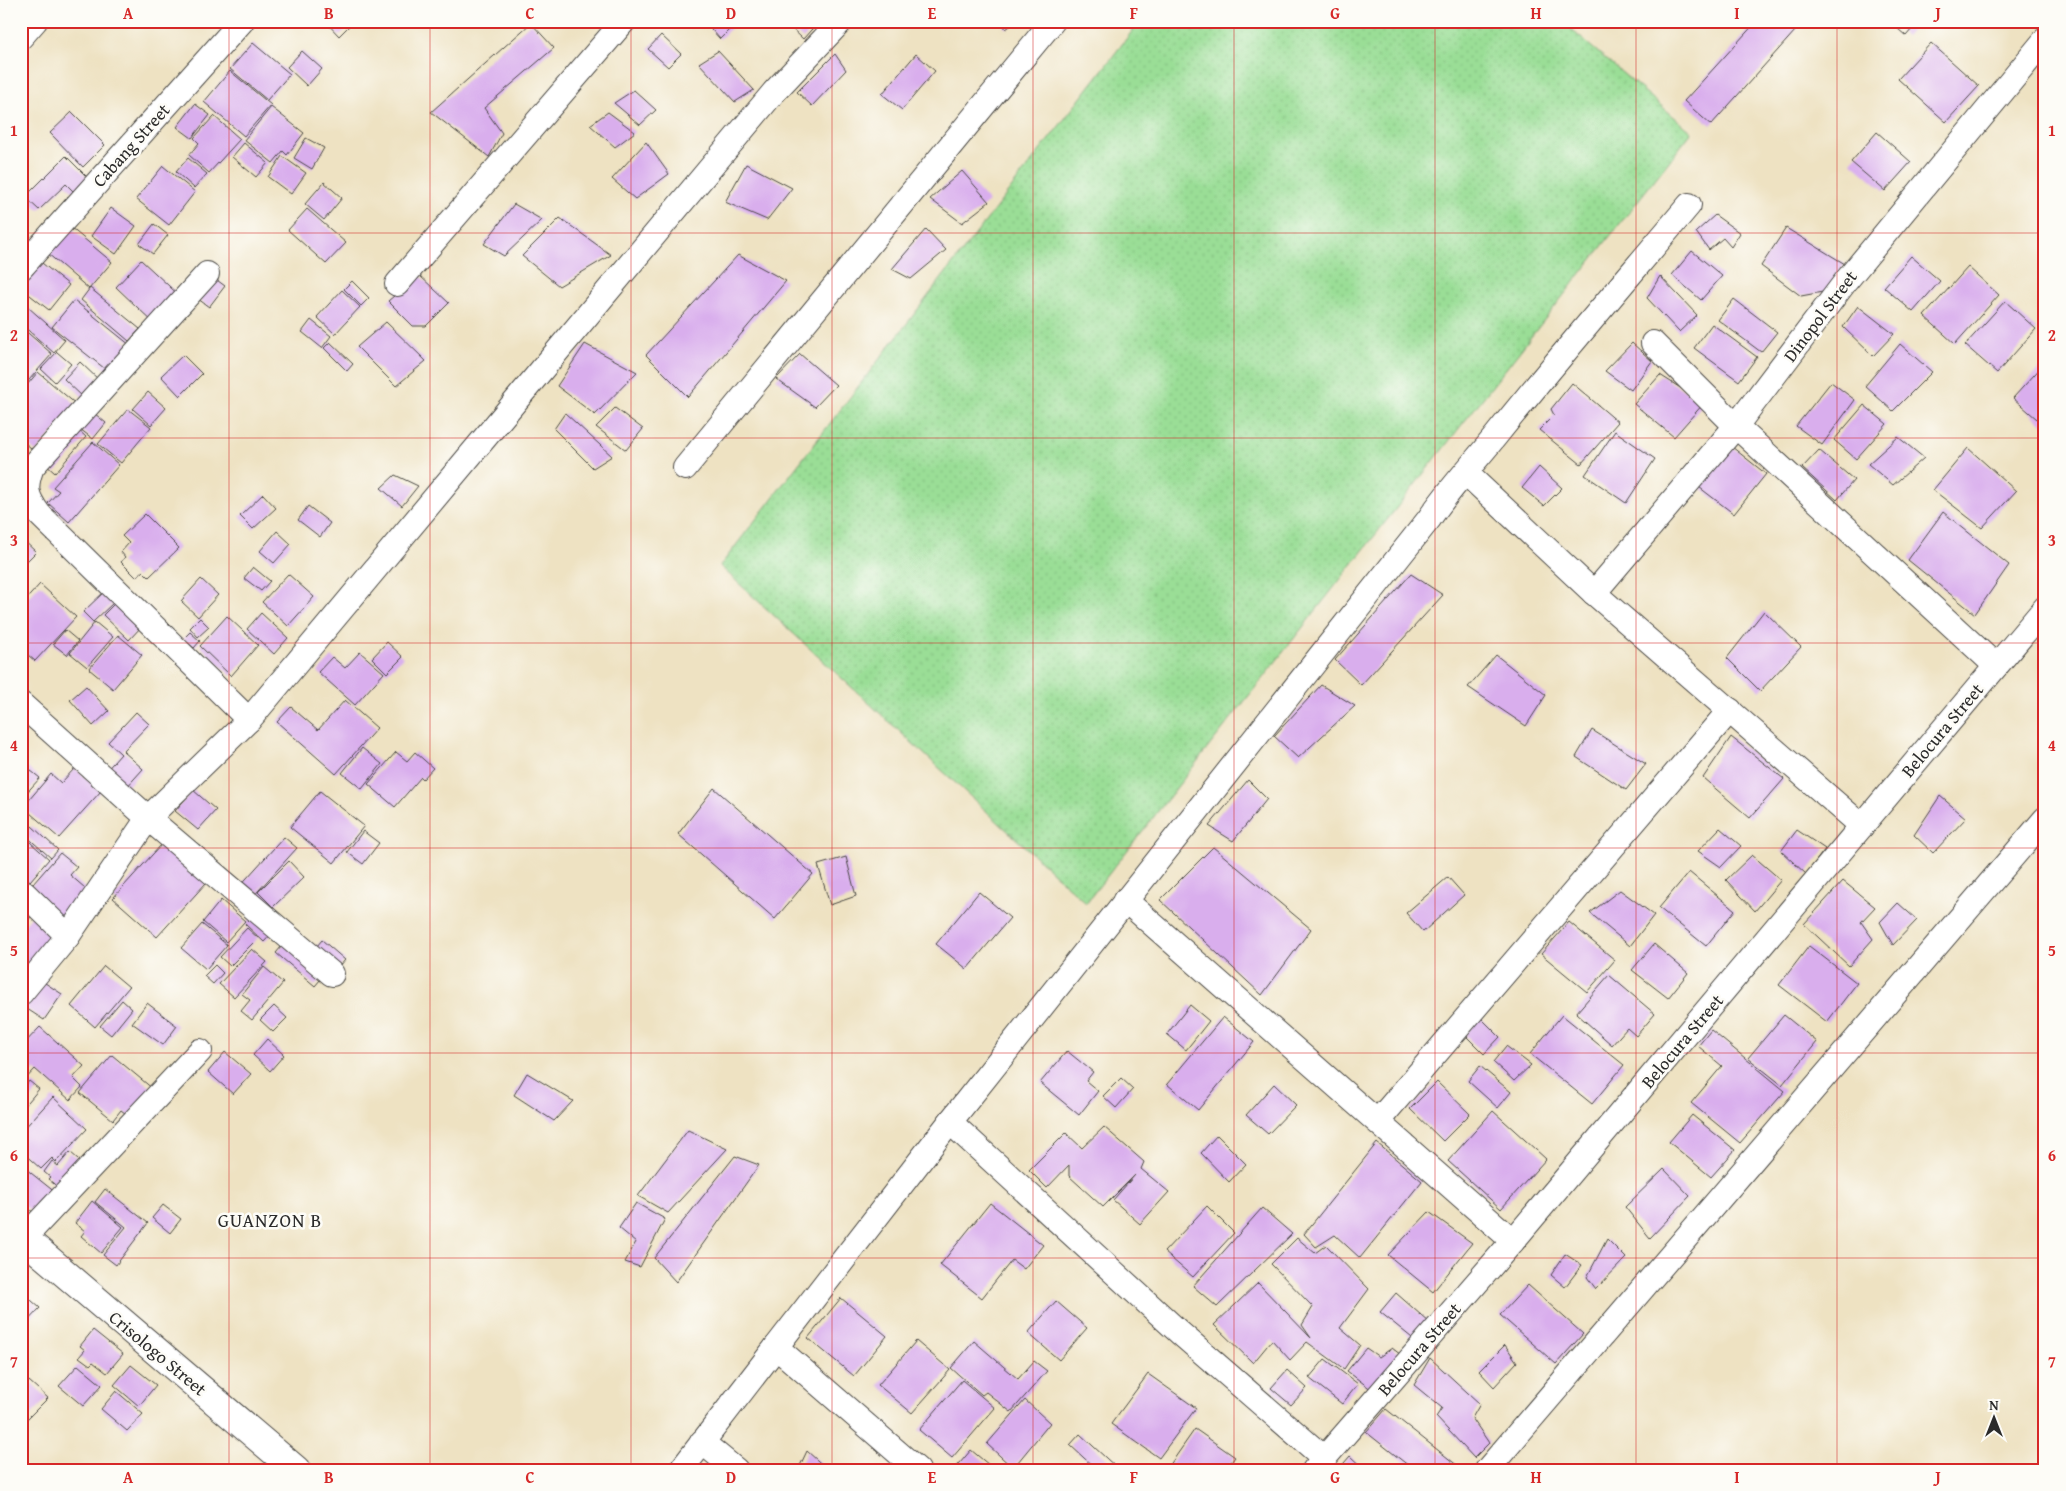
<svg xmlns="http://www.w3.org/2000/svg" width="2066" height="1491" viewBox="0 0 2066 1491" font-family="'Gentium Book Plus',serif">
  <defs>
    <pattern id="grass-dots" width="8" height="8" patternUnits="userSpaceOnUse" patternTransform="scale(1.25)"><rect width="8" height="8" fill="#9ade96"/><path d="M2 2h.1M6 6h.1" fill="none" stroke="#85bf81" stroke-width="1.8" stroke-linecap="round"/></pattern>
  </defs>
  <rect width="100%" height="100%" fill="#fdfcf7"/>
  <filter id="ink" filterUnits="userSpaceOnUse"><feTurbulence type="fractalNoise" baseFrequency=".02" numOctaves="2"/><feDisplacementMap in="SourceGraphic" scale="10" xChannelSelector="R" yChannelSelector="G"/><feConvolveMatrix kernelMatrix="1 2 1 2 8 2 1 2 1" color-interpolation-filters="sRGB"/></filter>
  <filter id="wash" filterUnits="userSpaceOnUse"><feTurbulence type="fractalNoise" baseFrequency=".0096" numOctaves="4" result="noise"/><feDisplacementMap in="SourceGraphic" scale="20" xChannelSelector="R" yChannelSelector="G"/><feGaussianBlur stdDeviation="1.12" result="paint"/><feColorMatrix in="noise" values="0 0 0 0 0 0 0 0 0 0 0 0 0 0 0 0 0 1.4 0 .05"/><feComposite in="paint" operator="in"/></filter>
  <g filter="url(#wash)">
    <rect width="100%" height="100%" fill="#eee2c2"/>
    <path fill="url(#grass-dots)" stroke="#628460" d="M1140 21H1561L1692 132 1086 903 720 566Z"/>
    <g id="blocks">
      <g fill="#d9aeed">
        <path d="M325 21H354L339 36Z"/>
        <path d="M704 21H738L720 39Z"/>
        <path d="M784 21H819L803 39Z"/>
        <path d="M1001 21H1017L1006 29Z"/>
        <path d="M1757 21H1804L1711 125 1684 101Z"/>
        <path d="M1889 21H1919L1906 36Z"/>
        <path d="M531 23 554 48 484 108 502 133 489 157 431 112Z"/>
        <path d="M661 35 681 54 668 67 648 49Z"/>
        <path d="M253 43 290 74 267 100 230 69Z"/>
        <path d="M1931 43 1979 86 1946 122 1898 79Z"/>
        <path d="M302 51 322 69 307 86 287 67Z"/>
        <path d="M718 51 754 90 735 102 699 63Z"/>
        <path d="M835 54 846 70 812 106 797 92Z"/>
        <path d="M916 54 935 71 902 110 882 94Z"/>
        <path d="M230 71 271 105 244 136 204 102Z"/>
        <path d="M634 90 656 110 640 125 614 103Z"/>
        <path d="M195 104 210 115 192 138 177 127Z"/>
        <path d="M271 107 304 133 287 155 283 151 273 163 244 140Z"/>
        <path d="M72 112 105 145 83 167 50 133Z"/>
        <path d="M608 112 635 132 615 147 590 125Z"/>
        <path d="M214 116 240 139 209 173 189 155 199 143 194 138Z"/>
        <path d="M1877 132 1911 162 1885 191 1851 162Z"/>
        <path d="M306 138 324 148 312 169 294 158Z"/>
        <path d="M646 142 669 174 635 199 612 179Z"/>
        <path d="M244 143 268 163 256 177 232 157Z"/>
        <path d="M66 156 89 179 75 193 66 184 39 210 25 197Z"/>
        <path d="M282 156 306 173 291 194 268 177Z"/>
        <path d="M188 158 207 174 194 188 176 172Z"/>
        <path d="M746 164 792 188 767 220 725 202Z"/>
        <path d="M163 166 195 192 169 225 136 199Z"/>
        <path d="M962 171 989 202 962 223 930 199Z"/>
        <path d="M324 182 342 198 324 220 305 204Z"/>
        <path d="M514 204 542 220 504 256 484 244Z"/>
        <path d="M111 208 136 226 116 254 91 236Z"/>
        <path d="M307 209 346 243 326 264 288 230Z"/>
        <path d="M1715 215 1740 233 1731 247 1723 238 1709 250 1696 232Z"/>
        <path d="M560 218 611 255 559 286 522 256Z"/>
        <path d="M154 224 168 235 153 254 139 244Z"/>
        <path d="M70 227 112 262 89 289 47 253Z"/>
        <path d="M1786 228 1845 264 1828 291 1801 296 1761 266Z"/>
        <path d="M926 229 946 250 911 279 892 269Z"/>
        <path d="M1692 251 1722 276 1701 300 1672 275Z"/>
        <path d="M738 255 786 281 688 397 646 355Z"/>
        <path d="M1911 256 1940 281 1913 312 1884 287Z"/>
        <path d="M37 259 69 285 49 310 21 288V279Z"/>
        <path d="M141 260 183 299 157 326 116 287Z"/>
        <path d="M1968 267 1999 295 1955 344 1924 316Z"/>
        <path d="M210 275 225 286 209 307 194 296Z"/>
        <path d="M419 275 449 303 426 326H413L388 301Z"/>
        <path d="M1660 276 1697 315 1679 332 1647 298Z"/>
        <path d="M352 281 369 298 361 306 344 289Z"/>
        <path d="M90 288 140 329 129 341 81 300Z"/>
        <path d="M342 290 360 307 335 334 317 317Z"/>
        <path d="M1734 299 1777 332 1761 352 1718 320Z"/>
        <path d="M74 300 130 345 109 372 52 327Z"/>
        <path d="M2005 301 2036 329 1997 373 1965 345Z"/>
        <path d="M1858 306 1894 334 1873 356 1843 327Z"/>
        <path d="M28 307 65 340 54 353 21 324V314Z"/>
        <path d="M311 320 331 336 322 348 302 332Z"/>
        <path d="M386 322 426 361 396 386 357 347Z"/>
        <path d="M1712 324 1757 357 1739 381 1694 348Z"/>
        <path d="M21 327 52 354 21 389Z"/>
        <path d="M330 342 353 364 347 371 324 348Z"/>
        <path d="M1632 343 1652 361 1631 390 1605 371Z"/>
        <path d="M585 344 637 372 595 415 557 386Z"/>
        <path d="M1900 344 1932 372 1893 411 1865 386Z"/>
        <path d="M57 352 71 364 55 382 41 369Z"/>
        <path d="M800 354 836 385 815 407 776 379Z"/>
        <path d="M183 355 202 374 180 396 161 376Z"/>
        <path d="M80 362 100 381 84 398 64 379Z"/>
        <path d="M2045 363V426L2013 398Z"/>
        <path d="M38 372 77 405 36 452 21 440V392Z"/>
        <path d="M1660 375 1704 403 1674 437 1634 404Z"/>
        <path d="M1831 382 1855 400 1822 445 1796 426Z"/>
        <path d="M1572 383 1618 422 1581 464 1539 430 1554 415 1551 409Z"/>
        <path d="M148 392 166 408 151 425 133 409Z"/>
        <path d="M1864 405 1887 424 1856 459 1834 440Z"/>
        <path d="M615 408 643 429 626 450 596 427Z"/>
        <path d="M128 409 151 427 121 463 98 444Z"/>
        <path d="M94 413 106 423 93 439 80 429Z"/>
        <path d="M565 413 612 456 593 468 554 429Z"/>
        <path d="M75 427 86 437 55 473 44 463Z"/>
        <path d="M1615 431 1655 459 1626 503 1585 475Z"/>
        <path d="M1898 437 1924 458 1893 485 1868 464Z"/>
        <path d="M93 442 119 465 69 522 48 503 59 491 53 487Z"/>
        <path d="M1727 443 1766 474 1734 514 1695 484Z"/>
        <path d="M1968 448 2016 491 1982 528 1933 490Z"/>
        <path d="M1819 450 1854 480 1837 500 1802 468Z"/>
        <path d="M1539 467 1562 488 1544 506 1522 488Z"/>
        <path d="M395 475 418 486 402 506 381 488Z"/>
        <path d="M263 494 276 508 253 529 240 516Z"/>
        <path d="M308 506 330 523 320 537 298 520Z"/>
        <path d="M1943 512 2009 565 1975 614 1908 560Z"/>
        <path d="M145 514 179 548 149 577 143 571 136 577 121 562 125 557 121 552 129 543 122 536Z"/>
        <path d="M277 531 291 544 274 563 260 551Z"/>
        <path d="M21 538 36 552 21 567Z"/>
        <path d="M253 567 270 581 261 591 244 578Z"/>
        <path d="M288 574 314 597 288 626 262 602Z"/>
        <path d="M1411 574 1443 595 1361 685 1335 660Z"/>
        <path d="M201 579 218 595 198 617 181 601Z"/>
        <path d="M40 584 76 617 35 661 21 649V605Z"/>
        <path d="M105 591 115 601 93 622 83 612Z"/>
        <path d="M117 601 142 626 129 640 103 615Z"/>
        <path d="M1764 611 1801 647 1760 691 1727 658Z"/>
        <path d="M261 613 288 638 274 654 247 629Z"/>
        <path d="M227 616 258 645 231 676 200 646Z"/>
        <path d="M200 618 209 627 198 637 190 628Z"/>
        <path d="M95 622 113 637 87 667 70 653Z"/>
        <path d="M65 630 78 641 67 655 53 644Z"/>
        <path d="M190 632 200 641 194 648 183 639Z"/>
        <path d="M118 635 142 655 113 689 89 669Z"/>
        <path d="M387 642 403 657 387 673 372 658Z"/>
        <path d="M360 652 384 673 355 705 318 672 332 657 345 668Z"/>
        <path d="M1496 655 1546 695 1526 726 1468 687Z"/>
        <path d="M1321 685 1355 706 1298 758 1274 736Z"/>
        <path d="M86 686 109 711 93 726 70 700Z"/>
        <path d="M345 700 377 728 336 774 277 722 291 707 318 730Z"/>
        <path d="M136 712 149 724 123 751 143 769 125 789 105 772 121 754 108 742Z"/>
        <path d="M1592 730 1646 764 1626 790 1576 757Z"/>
        <path d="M1731 737 1784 779 1750 818 1703 778Z"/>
        <path d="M362 748 382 764 362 789 342 773Z"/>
        <path d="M396 752 407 761 415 752 433 768 423 779 421 777 395 807 368 784Z"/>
        <path d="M21 763 40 778 21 799Z"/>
        <path d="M75 768 101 791 59 838 23 807 51 774 61 783Z"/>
        <path d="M1248 780 1267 799 1233 841 1209 826Z"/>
        <path d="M714 788 813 874 775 919 678 834Z"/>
        <path d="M193 790 216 810 198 830 175 811Z"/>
        <path d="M320 791 364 826 334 863 290 827Z"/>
        <path d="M1940 796 1966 818 1933 853 1914 835Z"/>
        <path d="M32 826 58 850 51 858 25 835Z"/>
        <path d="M1720 828 1741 846 1721 867 1698 851Z"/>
        <path d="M1797 830 1825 849 1806 874 1781 851Z"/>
        <path d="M363 831 379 843 363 864 347 852Z"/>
        <path d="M21 834 49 859 24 888 21 886Z"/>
        <path d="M284 837 297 848 250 900 237 889Z"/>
        <path d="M162 844 206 883 157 937 113 898Z"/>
        <path d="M1213 847 1311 929 1262 995 1160 900Z"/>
        <path d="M60 853 77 867 70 875 92 894 66 925 26 892Z"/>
        <path d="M1752 855 1781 880 1755 911 1726 880Z"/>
        <path d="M846 857 856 896 830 905 818 865Z"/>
        <path d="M289 861 304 877 273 907 258 892Z"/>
        <path d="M1689 872 1735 910 1706 946 1659 908Z"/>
        <path d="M1448 877 1464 895 1423 932 1406 913Z"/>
        <path d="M1843 881 1875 907 1861 922 1873 939 1849 966 1804 924Z"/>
        <path d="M1620 890 1654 915 1630 946 1590 913Z"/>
        <path d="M979 892 1010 918 967 969 936 944Z"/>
        <path d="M221 900 245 921 226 942 203 922Z"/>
        <path d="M1898 903 1917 920 1893 945 1880 922Z"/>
        <path d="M36 910 62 930 33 967 21 958V929Z"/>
        <path d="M255 914 274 931 264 942 245 924Z"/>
        <path d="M1569 922 1615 960 1587 992 1541 954Z"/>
        <path d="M202 924 227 945 206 969 181 948Z"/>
        <path d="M247 928 258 938 230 966 220 957Z"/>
        <path d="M287 940 326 973 315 986 276 953Z"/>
        <path d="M322 940 345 960 334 973 311 953Z"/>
        <path d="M1654 944 1688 973 1668 998 1632 970Z"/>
        <path d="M1809 946 1857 983 1827 1022 1779 985Z"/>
        <path d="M252 949 267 962 234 997 219 984Z"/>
        <path d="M215 965 223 973 213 984 204 976Z"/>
        <path d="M104 966 129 987 95 1027 71 1006Z"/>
        <path d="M264 967 283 983 252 1020 241 1011 250 1000 242 994Z"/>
        <path d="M1609 975 1655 1014 1636 1036 1627 1028 1612 1045 1576 1013Z"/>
        <path d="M42 981 62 994 44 1020 24 1007Z"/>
        <path d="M122 1000 132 1009 111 1035 100 1026Z"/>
        <path d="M147 1003 177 1026 163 1045 132 1023Z"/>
        <path d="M1190 1005 1209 1021 1186 1050 1167 1034Z"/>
        <path d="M274 1006 287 1018 273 1032 260 1020Z"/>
        <path d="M1562 1015 1624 1065 1592 1104 1530 1054Z"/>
        <path d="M1784 1015 1817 1042 1782 1085 1748 1058Z"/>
        <path d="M1223 1017 1254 1042 1198 1110 1167 1084Z"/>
        <path d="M1480 1017 1500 1037 1484 1054 1465 1035Z"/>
        <path d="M40 1027 84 1066 73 1078 82 1087 70 1100 35 1069 21 1084V1047Z"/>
        <path d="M1711 1030 1785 1091 1740 1143 1691 1103 1722 1066 1698 1046Z"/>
        <path d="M267 1039 284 1055 270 1071 253 1055Z"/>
        <path d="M1506 1046 1531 1065 1514 1081 1493 1062Z"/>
        <path d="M1067 1051 1093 1072 1086 1081 1098 1091 1079 1115 1040 1083Z"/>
        <path d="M225 1052 251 1074 233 1094 208 1072Z"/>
        <path d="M112 1055 153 1089 130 1117 121 1110 113 1120 80 1093Z"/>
        <path d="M1480 1066 1511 1092 1498 1108 1468 1081Z"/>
        <path d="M527 1073 573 1101 554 1121 514 1095Z"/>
        <path d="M1121 1078 1133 1089 1116 1108 1103 1096Z"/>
        <path d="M29 1081 39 1089 23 1108 21 1091Z"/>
        <path d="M1437 1082 1470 1114 1443 1141 1410 1109Z"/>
        <path d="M1274 1084 1296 1105 1268 1134 1246 1115Z"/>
        <path d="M53 1097 87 1129 56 1162 52 1158 41 1169 21 1151V1132Z"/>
        <path d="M1493 1111 1546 1159 1501 1209 1448 1161Z"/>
        <path d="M1692 1115 1735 1150 1711 1177 1669 1142Z"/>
        <path d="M1104 1127 1144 1162 1141 1169 1169 1192 1140 1224 1113 1200 1135 1175 1103 1207 1069 1176V1165L1047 1188 1029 1170 1066 1133 1082 1148Z"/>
        <path d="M688 1130 727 1149 668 1213 638 1196Z"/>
        <path d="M1217 1135 1246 1164 1229 1182 1201 1153Z"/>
        <path d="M1377 1143 1422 1181 1360 1258 1335 1235 1316 1247 1304 1234Z"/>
        <path d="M70 1152 86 1166 65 1193 48 1179 50 1177 44 1172 52 1161 58 1166Z"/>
        <path d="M735 1156 759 1165 676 1282 654 1258Z"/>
        <path d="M21 1165 56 1193 38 1216 21 1203Z"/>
        <path d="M1664 1169 1690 1196 1650 1238 1625 1207Z"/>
        <path d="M105 1189 148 1223 116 1265 103 1255 126 1227 95 1202Z"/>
        <path d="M92 1201 123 1227 101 1253 81 1236 85 1231 75 1223Z"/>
        <path d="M636 1203 665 1219 640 1267 625 1262 636 1242 619 1228Z"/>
        <path d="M990 1203 1043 1245 1024 1269 1012 1260 982 1298 940 1265Z"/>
        <path d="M163 1205 181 1219 170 1233 152 1218Z"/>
        <path d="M1207 1206 1234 1233 1193 1277 1164 1252Z"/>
        <path d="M1262 1208 1292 1234 1217 1307 1193 1286Z"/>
        <path d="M1429 1212 1472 1243 1433 1292 1388 1255Z"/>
        <path d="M1297 1238 1315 1253 1326 1245 1369 1289 1340 1328 1360 1345 1344 1369 1307 1342 1290 1360 1272 1340 1253 1363 1214 1325 1258 1283 1311 1338 1302 1325 1313 1307 1271 1264Z"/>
        <path d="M1607 1239 1626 1258 1596 1289 1587 1277Z"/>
        <path d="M1565 1254 1582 1265 1565 1287 1551 1275Z"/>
        <path d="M1528 1285 1583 1334 1556 1364 1500 1315Z"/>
        <path d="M23 1293 40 1308 21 1328V1295Z"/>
        <path d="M1396 1293 1430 1323 1417 1342 1380 1312Z"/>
        <path d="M841 1298 887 1336 854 1376 808 1338Z"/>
        <path d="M1056 1301 1087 1328 1059 1360 1028 1333Z"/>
        <path d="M93 1330 123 1354 107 1373 93 1362 90 1365 79 1357 85 1350 80 1346Z"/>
        <path d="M916 1341 950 1370 912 1413 878 1385Z"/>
        <path d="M974 1341 1018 1379 1034 1361 1047 1371 1011 1412 986 1392 982 1395 951 1368Z"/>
        <path d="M1505 1345 1517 1362 1494 1387 1479 1371Z"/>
        <path d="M1366 1348 1379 1357 1392 1348 1405 1358 1372 1390 1347 1371Z"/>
        <path d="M1430 1358 1480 1404 1472 1418 1489 1443 1474 1458 1436 1417 1442 1408 1414 1385Z"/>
        <path d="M1325 1359 1358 1384 1342 1404 1309 1378Z"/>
        <path d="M78 1365 102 1385 83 1406 59 1386Z"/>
        <path d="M131 1365 156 1385 139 1406 114 1385Z"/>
        <path d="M1287 1370 1307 1388 1291 1405 1271 1388Z"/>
        <path d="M1148 1374 1196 1408 1159 1458 1111 1424Z"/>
        <path d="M962 1380 995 1408 952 1458 919 1430Z"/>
        <path d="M29 1381 48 1398 24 1422 21 1419V1389Z"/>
        <path d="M116 1391 143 1414 127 1431 101 1409Z"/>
        <path d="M1025 1400 1050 1423 1013 1468 987 1444Z"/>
        <path d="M1386 1409 1463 1470H1414L1366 1432Z"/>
        <path d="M1195 1429 1235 1457 1225 1470 1167 1469Z"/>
        <path d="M1080 1434 1119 1470H1097L1070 1445Z"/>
        <path d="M971 1450 995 1470H954Z"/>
        <path d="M807 1451 828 1470H798Z"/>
        <path d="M1350 1456 1365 1470H1338Z"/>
      </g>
    </g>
  </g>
  <g filter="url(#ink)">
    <use href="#blocks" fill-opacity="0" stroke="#484642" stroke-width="1"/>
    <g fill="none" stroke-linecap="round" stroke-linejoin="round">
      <defs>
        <g id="minor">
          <path d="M21 37 35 21"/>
          <path d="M21 268 242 21"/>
          <path d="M207 274 32 467C24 488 26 496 39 514L249 720"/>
          <path d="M397 284 624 21"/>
          <path d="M1653 343 1736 426 1996 666"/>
          <path d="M685 468 1053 21"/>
          <path d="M1466 473 1594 593 1862 826"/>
          <path d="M1594 593 1736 426 1846 281 2045 40"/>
          <path d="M21 704 148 818 332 974"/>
          <path d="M21 890 68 936"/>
          <path d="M1125 900 1513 1241"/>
          <path d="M21 993 68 936 148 818 249 720 774 92 841 21"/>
          <path d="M1378 1121 1730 710"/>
          <path d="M950 1122 1180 1333 1324 1458"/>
          <path d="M24 1238 200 1051"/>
          <path d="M776 1347 918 1470"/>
          <path d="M702 1442 736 1470"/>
          <path d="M681 1470 950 1122 1429 519C1449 489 1475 462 1498 433 1560 356 1625 281 1689 205"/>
          <path d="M1314 1470 1513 1241 2045 608"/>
          <path d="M1487 1470 2045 819"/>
        </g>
        <path id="tertiary" d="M21 1236 296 1470"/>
      </defs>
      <use href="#minor" stroke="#484642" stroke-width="26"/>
      <use href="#tertiary" stroke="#484642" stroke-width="30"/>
      <use href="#minor" stroke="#fff" stroke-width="24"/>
      <use href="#tertiary" stroke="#fff" stroke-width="28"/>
    </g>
  </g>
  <path fill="none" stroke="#d62828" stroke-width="1" stroke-opacity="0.55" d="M229 21V1470M430 21V1470M631 21V1470M832 21V1470M1033 21V1470M1234 21V1470M1435 21V1470M1636 21V1470M1837 21V1470M21 233H2045M21 438H2045M21 643H2045M21 848H2045M21 1053H2045M21 1258H2045"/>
  <g text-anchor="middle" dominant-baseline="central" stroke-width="5" stroke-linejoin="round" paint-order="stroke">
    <g font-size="18" fill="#2b2b2b" stroke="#fdfcf7">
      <text transform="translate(131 145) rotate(-48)">Cabang Street</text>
      <text transform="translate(1820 316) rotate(-53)">Dinopol Street</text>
      <text transform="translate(1942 730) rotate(-50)">Belocura Street</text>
      <text transform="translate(1682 1041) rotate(-50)">Belocura Street</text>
      <text transform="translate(1419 1349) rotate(-49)">Belocura Street</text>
      <text transform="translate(158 1353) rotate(40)">Crisologo Street</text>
    </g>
    <g font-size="19" letter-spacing="1" fill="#2b2b2b" stroke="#fdfcf7">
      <text x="270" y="1220">GUANZON B</text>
    </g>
  </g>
  <rect width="2066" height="1491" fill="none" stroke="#fdfcf7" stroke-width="55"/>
  <g transform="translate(1994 1418)" stroke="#fdfcf7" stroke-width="4" paint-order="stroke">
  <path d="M0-4L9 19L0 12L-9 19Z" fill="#2b2b2b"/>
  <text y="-8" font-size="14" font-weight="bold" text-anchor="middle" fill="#2b2b2b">N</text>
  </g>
  <rect x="28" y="28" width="2010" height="1436" fill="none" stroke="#d62828" stroke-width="2"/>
  <g font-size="16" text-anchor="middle" font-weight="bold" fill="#d62828">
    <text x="128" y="19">A</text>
    <text x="329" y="19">B</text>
    <text x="530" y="19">C</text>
    <text x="731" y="19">D</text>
    <text x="932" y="19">E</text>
    <text x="1134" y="19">F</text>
    <text x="1335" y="19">G</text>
    <text x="1536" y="19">H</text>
    <text x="1737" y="19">I</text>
    <text x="1938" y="19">J</text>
    <text x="14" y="136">1</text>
    <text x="2052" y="136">1</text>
    <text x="14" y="341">2</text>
    <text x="2052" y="341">2</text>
    <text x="14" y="546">3</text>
    <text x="2052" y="546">3</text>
    <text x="14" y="751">4</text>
    <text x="2052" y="751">4</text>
    <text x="14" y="956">5</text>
    <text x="2052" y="956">5</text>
    <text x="14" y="1161">6</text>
    <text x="2052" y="1161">6</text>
    <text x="14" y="1367">7</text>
    <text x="2052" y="1367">7</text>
    <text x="128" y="1483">A</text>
    <text x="329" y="1483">B</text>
    <text x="530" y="1483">C</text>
    <text x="731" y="1483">D</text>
    <text x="932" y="1483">E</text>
    <text x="1134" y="1483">F</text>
    <text x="1335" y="1483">G</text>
    <text x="1536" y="1483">H</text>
    <text x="1737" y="1483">I</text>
    <text x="1938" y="1483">J</text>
  </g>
</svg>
